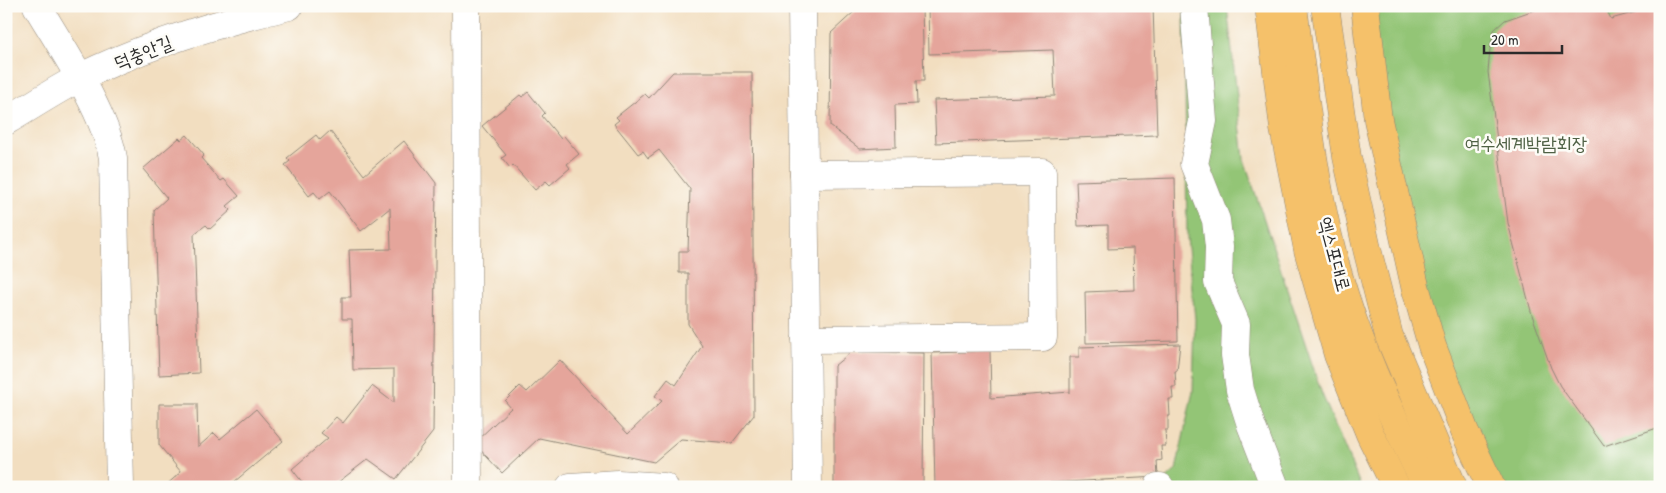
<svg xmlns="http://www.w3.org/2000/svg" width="1666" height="493" viewBox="0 0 1666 493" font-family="'Patrick Hand','Poor Story',sans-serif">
  <rect width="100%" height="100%" fill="#fdfcf7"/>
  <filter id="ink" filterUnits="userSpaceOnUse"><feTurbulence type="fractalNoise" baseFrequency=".02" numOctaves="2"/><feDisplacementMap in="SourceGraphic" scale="10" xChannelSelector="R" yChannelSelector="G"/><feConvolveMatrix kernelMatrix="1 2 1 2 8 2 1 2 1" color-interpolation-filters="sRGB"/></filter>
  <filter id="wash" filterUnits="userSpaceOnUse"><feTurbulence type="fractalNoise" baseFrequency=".0096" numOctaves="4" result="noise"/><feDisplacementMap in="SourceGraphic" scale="20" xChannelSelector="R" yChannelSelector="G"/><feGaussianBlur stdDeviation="1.12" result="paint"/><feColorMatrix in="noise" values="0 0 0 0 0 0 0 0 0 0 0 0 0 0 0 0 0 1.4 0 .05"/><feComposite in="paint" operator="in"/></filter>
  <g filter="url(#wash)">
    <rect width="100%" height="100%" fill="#f2dec0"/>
    <g fill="#93c576" stroke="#5f7850">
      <path d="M1184 6H1227L1244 159 1322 394 1361 487H1158L1176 470 1193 391 1195 319 1187 238Z"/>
      <path d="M1373 6H1660V487H1497L1431 332 1380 105Z"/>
    </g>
    <g id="blocks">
      <g fill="#e5a59b">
        <path d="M928 6H1153L1157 135 936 143 934 100 1055 96 1053 50 929 54Z"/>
        <path d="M1546 6H1605L1611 19 1636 12 1640 6H1660V427L1604 446 1560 386 1551 368 1532 315 1508 223 1488 72 1490 49 1494 30 1505 20Z"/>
        <path d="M922 8 924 81H916L917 104 895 105 896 147 860 149 830 126 831 33 856 10Z"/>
        <path d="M673 72H752L754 415 732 443 681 439 654 462 539 438 502 473 474 443 511 408 505 401 520 386 527 392 560 360 628 434 662 401 655 396 668 379 676 385 702 346 688 324V273H679V251H688L690 189 659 150 648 158 643 151 638 154 614 124 619 120 616 117 645 94 649 98Z"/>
        <path d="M528 92 545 113 542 116 561 139 564 136 579 154 567 164 570 168 550 185 546 181 535 190 513 165 510 168 502 158 506 155 482 126 520 95 522 97Z"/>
        <path d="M330 131 364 175 404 141 436 183 433 432 396 479 368 459 332 487H306L292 469 328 438 321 433 336 417 343 423 372 386 394 403V369L353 370 352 319H342V297H351L349 250 391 249 390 208 361 231 330 191 320 199 314 192 309 196 285 165 290 161 287 158 316 135 320 140Z"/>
        <path d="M187 135 204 155 201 158 221 181 224 179 239 196 227 206 231 210 210 229 206 225 194 234 199 373 159 375 154 210 167 198 143 169 179 138 181 140Z"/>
        <path d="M1175 178 1178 341 1086 343 1085 292 1134 290 1133 248 1108 249V225L1078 226 1076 181Z"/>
        <path d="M1180 344 1177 371H1175L1176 387H1172L1173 399H1169L1170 416H1168V430H1165L1166 446H1161L1162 460 1157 461 1158 477 974 487H935L932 353 990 351 991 398 1070 392V357H1079V347Z"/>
        <path d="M851 352 924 353 923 487H834V366Z"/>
        <path d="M159 404H197L198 447 214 433 220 439 256 409 283 441 228 487H164L181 472 159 445Z"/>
      </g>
    </g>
  </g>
  <g filter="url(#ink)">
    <use href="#blocks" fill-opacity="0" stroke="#8e8476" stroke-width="1"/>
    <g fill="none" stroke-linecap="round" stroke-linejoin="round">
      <defs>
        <g id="minor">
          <path d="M37 6C62 48 105 112 113 158L120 487"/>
          <path d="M466 6 468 487"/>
          <path d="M802 6 808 487"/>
          <path d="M1194 6 1203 121 1194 164 1216 220 1219 247 1218 282 1236 324 1235 355 1240 390 1251 425 1275 487"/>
          <path d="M6 121C30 107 54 91 79 78 145 45 217 23 289 6"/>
          <path d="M804 174 1042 172 1043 337 806 339"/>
          <path d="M570 487 618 484 664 487"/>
          <path d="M1158 487H1160"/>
        </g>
        <g id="major">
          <path d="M1269 6 1284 129 1308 250 1338 355 1370 434 1396 487"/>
          <path d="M1293 6C1304 90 1312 175 1333 256 1354 337 1390 413 1427 487"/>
          <path d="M1325 6 1347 157 1367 249 1389 336 1453 487"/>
          <path d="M1365 6 1378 120 1415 286 1432 346 1465 432 1491 487"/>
        </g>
      </defs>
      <use href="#minor" stroke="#8e8476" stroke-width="29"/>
      <use href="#major" stroke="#8e8476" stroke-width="29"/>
      <use href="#minor" stroke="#fff" stroke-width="28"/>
      <use href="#major" stroke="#f5c16b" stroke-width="28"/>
    </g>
  </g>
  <g text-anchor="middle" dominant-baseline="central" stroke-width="5" stroke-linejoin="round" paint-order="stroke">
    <g font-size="19" fill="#2b2b2b" stroke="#fdfcf7">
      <text transform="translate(143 52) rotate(-22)">덕충안길</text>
      <text transform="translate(1335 254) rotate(75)">엑스포대로</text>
    </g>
    <g font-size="19" fill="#4f6145" stroke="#fdfcf7">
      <text x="1526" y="143">여수세계박람회장</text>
    </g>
  </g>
  <rect width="1666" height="493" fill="none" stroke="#fdfcf7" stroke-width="25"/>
  <path d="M1484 45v8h78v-8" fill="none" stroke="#2b2b2b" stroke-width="2.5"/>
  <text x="1491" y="45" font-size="15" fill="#2b2b2b" stroke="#fdfcf7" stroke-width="4" paint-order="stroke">20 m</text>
</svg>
